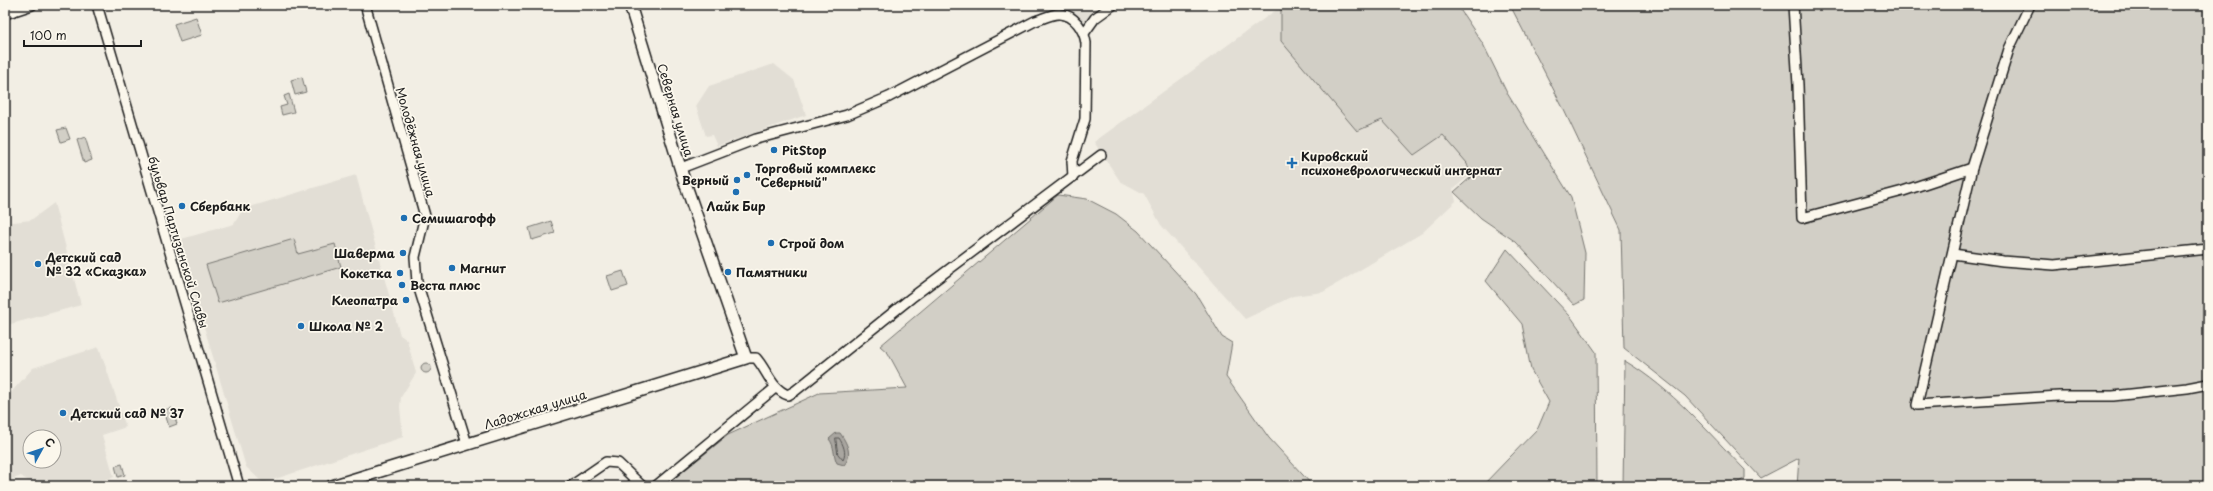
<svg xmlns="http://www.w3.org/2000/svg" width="2213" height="491" viewBox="0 0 2213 491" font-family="'Playpen Sans',sans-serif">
  <rect width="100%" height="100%" fill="#f2eee4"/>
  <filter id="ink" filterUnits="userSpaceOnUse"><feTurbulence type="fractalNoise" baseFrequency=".025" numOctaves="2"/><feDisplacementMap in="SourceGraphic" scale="8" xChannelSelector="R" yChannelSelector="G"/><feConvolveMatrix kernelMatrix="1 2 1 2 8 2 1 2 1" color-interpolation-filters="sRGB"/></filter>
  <g filter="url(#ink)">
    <g fill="#e2ded5" fill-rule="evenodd">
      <path d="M1066 5H1114L1076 26Z"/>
      <path d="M1283 5 1425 147 1451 130 1480 167 1453 189 1456 201 1422 233 1323 292 1293 296 1245 319 1161 225 1144 194 1120 181 1094 142Z"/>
      <path d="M774 64 794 80 806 115 717 146 712 135 706 136 696 106 709 86Z"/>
      <path d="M356 175 400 335 407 340 416 373 401 397 400 407 403 437 263 483 246 467 178 240 234 224 243 209Z"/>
      <path d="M54 203 81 305 7 325 5 318V223L31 220Z"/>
      <path d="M99 347 126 427 102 435 114 477 87 486H36L21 476 5 482V399L33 368ZM30 437H54V461H30Z"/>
      <path d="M402 480 404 486H384Z"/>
    </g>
    <g fill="#d2cfc6" stroke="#777671">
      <path d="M1281 5H1457L1483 44 1507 93 1571 197 1585 253 1584 300 1574 305 1516 242 1481 218 1454 192 1471 177 1467 163 1443 135 1414 155 1382 120 1357 131 1281 41Z"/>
      <path d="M1510 5H2208V486H1797L1799 458 1761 478 1685 396 1624 348 1621 230 1563 108Z"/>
      <path d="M196 17 202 35 180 42 174 24Z"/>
      <path d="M302 77 306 92 295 95 291 80Z"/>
      <path d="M289 94 294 112 282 115 280 107 287 105 284 96Z"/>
      <path d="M66 128 70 139 61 142 57 130Z"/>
      <path d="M85 137 92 160 84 163 77 140Z"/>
      <path d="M1058 195 1087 199 1116 214 1138 231 1196 294 1222 337 1232 343 1226 377 1269 438 1313 486H665L728 435 819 393 907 388 888 353 880 346Z"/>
      <path d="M551 221 555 233 532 240 529 228Z"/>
      <path d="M294 239 298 254 335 244 341 267 218 303 206 265Z"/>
      <path d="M1507 249 1571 317 1596 352 1597 486H1482L1538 428 1549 402 1531 370 1522 324 1486 281Z"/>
      <path d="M623 271 628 286 612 291 607 276Z"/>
      <path d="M1625 361C1672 389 1707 431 1745 470V478L1733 486H1623Z"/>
      <circle cx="426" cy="368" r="5"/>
      <path d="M172 408 177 424 169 427 164 410Z"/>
      <path d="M122 464 125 475 118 477 115 466Z"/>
    </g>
    <path fill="#a9a6a0" stroke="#716f6b" d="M836 433H840C847 443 853 455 844 465L837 463C833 455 835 446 829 439Z"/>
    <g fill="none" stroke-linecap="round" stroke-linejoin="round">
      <path stroke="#545351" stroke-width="1" d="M836 438H839C843 444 847 453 843 460L838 454Z"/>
      <defs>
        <g id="minor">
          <path d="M97 5 239 486"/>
          <path d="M1793 5 1798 85 1802 218 1903 191 1972 168"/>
          <path d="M2030 5 2009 49 1972 168 1917 405 2059 396H2113L2187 388 2208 384"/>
          <path d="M366 8 425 216 415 257 417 282 467 444"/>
          <path d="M5 14 32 5"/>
          <path d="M1085 32 1095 18 1113 5"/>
          <path d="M681 168 756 139 847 115 889 97 1035 21C1042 19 1053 13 1060 14 1075 15 1084 30 1086 43L1085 119 1072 161 1073 177"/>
          <path d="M1953 254 2003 261 2054 265 2208 249"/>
          <path d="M746 358H756C767 370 771 389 788 395L795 391 911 298 1101 155"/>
          <path d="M571 486 606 462 618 463 642 486"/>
          <path d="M656 486 775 388"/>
        </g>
        <path id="tertiary" d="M332 486 746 358 683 177 630 5"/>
      </defs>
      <use href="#minor" stroke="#1c1c1c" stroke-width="12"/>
      <use href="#tertiary" stroke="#1c1c1c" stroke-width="14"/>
      <use href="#minor" stroke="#fbf7ec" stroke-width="9"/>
      <use href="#tertiary" stroke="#fbf7ec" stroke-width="11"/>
    </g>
  </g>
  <g fill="#1f6fb2" stroke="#fbf7ec" stroke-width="1.5">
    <circle cx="774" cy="150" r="4"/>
    <path d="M1290 157h4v4h4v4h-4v4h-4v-4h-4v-4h4z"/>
    <circle cx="747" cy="175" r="4"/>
    <circle cx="737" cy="180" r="4"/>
    <circle cx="736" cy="192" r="4"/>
    <circle cx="182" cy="206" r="4"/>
    <circle cx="404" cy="218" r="4"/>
    <circle cx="771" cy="243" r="4"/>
    <circle cx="403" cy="253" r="4"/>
    <circle cx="38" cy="264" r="4"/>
    <circle cx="452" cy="268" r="4"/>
    <circle cx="728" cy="272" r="4"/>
    <circle cx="400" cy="273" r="4"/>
    <circle cx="402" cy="285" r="4"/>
    <circle cx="406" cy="300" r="4"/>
    <circle cx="301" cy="326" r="4"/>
    <circle cx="63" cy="413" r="4"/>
  </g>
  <g text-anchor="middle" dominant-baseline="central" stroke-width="3.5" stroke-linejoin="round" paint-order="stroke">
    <g font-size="12" fill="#1c1c1c" stroke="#fbf7ec">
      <text transform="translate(676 110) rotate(73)">Северная улица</text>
      <text transform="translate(416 142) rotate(74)">Молодёжная улица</text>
      <text transform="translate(179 242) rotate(73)">бульвар Партизанской Славы</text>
      <text transform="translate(535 409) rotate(-17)">Ладожская улица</text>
    </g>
    <g font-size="12" font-weight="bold" fill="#1c1c1c" stroke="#fbf7ec" text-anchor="start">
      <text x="782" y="150">PitStop</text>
      <text x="1301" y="156">Кировский<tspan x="1301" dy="14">психоневрологический интернат</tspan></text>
      <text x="755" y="168">Торговый комплекс<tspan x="755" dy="14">"Северный"</tspan></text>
      <text x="729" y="180" text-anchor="end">Верный</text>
      <text x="190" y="206">Сбербанк</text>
      <text x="736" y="206" text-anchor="middle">Лайк Бир</text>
      <text x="412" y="218">Семишагофф</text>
      <text x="779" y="243">Строй дом</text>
      <text x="395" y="253" text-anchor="end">Шаверма</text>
      <text x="46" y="257">Детский сад<tspan x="46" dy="14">№ 32 «Сказка»</tspan></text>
      <text x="460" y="268">Магнит</text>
      <text x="736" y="272">Памятники</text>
      <text x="392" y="273" text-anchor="end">Кокетка</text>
      <text x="410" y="285">Веста плюс</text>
      <text x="398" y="300" text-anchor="end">Клеопатра</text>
      <text x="309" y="326">Школа № 2</text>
      <text x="71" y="413">Детский сад № 37</text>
    </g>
  </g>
  <rect width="2213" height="491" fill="none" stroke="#fbf7ec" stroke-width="20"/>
  <rect x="10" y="10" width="2193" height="471" fill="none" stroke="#1c1c1c" stroke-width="1.5" filter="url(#ink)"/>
  <g transform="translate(42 449) rotate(50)"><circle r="19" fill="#fbf7ec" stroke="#a29f99"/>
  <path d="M0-3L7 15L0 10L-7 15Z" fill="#1f6fb2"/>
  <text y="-6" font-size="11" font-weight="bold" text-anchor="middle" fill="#1c1c1c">С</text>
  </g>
  <path d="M24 40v6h117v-6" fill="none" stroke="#1c1c1c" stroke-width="2"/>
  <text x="30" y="40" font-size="12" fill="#1c1c1c" stroke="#fbf7ec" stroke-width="3" paint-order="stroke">100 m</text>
</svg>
